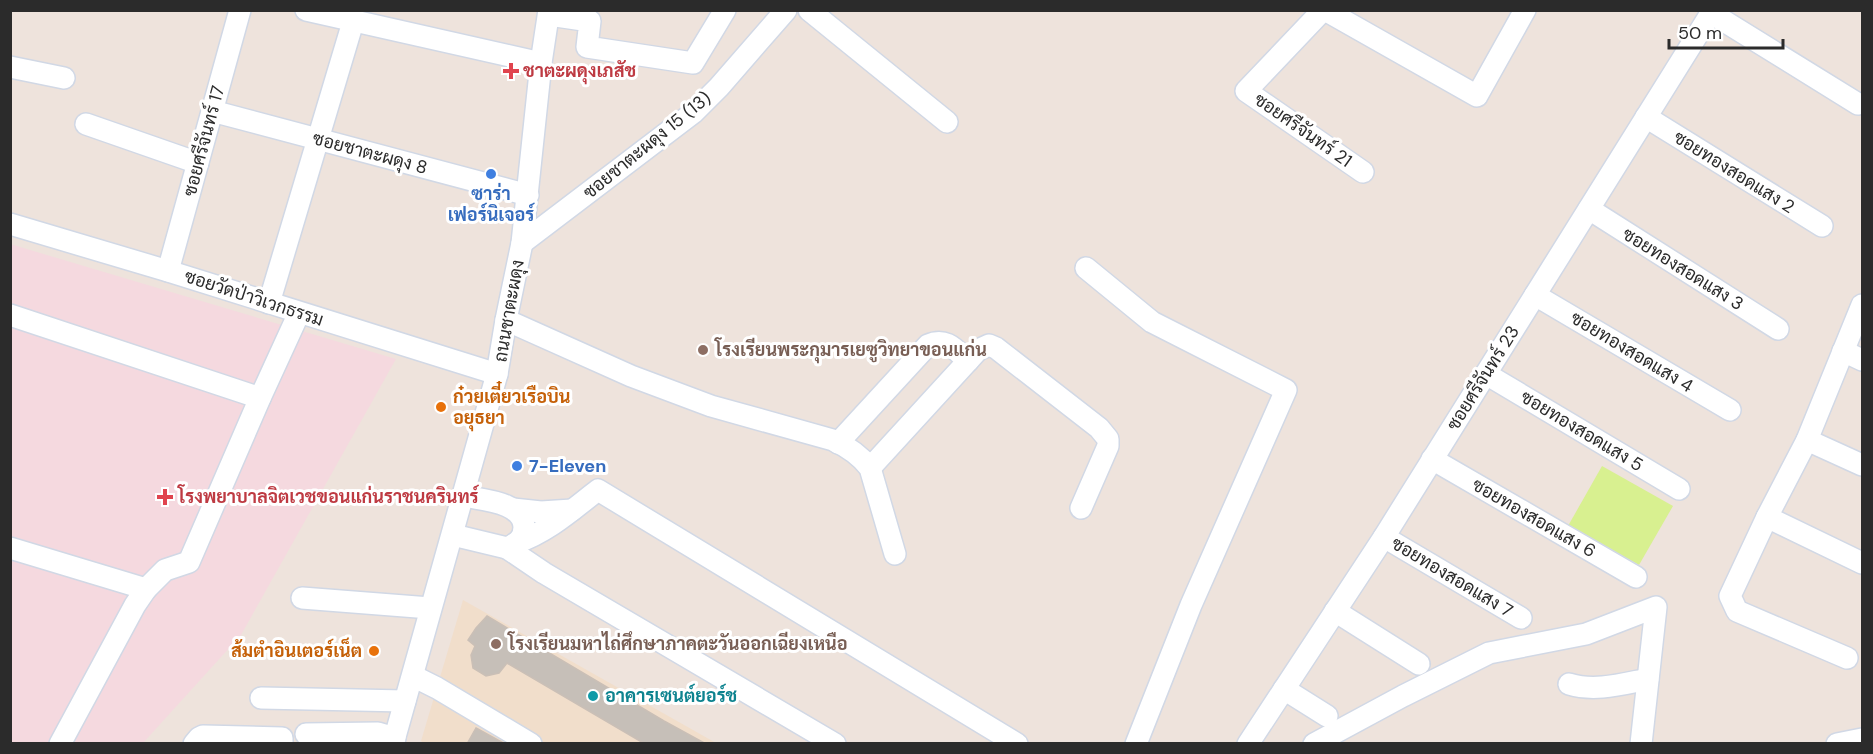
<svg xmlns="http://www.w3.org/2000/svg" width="1873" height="754" viewBox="0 0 1873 754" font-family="'DM Sans',Sarabun,sans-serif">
  <rect width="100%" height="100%" fill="#eee3dc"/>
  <path fill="#f1decb" d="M463 600 716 743 425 744 421 741Z"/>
  <path fill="#f5d9df" d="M10 244 396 359 241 635 143 743H11Z"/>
  <path fill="#d8f090" d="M1602 466 1673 506 1639 565 1568 526Z"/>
  <g fill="#c6bfb8" stroke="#cabfb6" stroke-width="1.5">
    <path d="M487 616 664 721 706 744H645L507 663 499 673 486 676 473 668 471 655 475 646 468 640 476 628Z"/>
    <path d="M476 728 505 744H467Z"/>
  </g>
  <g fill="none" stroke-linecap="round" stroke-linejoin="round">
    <defs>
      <g id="minor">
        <path d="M306 10 541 63"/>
        <path d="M809 10 947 122"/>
        <path d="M1323 10 1246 91 1363 172"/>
        <path d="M1325 10 1477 96 1525 10"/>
        <path d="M1711 13 1858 104"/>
        <path d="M549 15 590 21 587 47 693 63 725 10"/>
        <path d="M10 67 64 78"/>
        <path d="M212 111 528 195"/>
        <path d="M1646 117 1822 226"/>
        <path d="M86 124 198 163"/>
        <path d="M1589 209 1778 329"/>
        <path d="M10 224 168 271 497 374"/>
        <path d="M522 243 693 113 719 87 786 10"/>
        <path d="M1086 268 1152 322 1286 390 1191 605 1136 744"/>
        <path d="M168 271 240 10"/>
        <path d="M1535 295 1730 410"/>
        <path d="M269 303 353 22"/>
        <path d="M10 315 260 398"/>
        <path d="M506 320 631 376 711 406 833 440C848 447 860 455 870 468L895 554"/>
        <path d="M1843 351 1862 360"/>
        <path d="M1486 374 1679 489"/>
        <path d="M1807 440 1862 465"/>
        <path d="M838 443 928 345C946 337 955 349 968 361"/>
        <path d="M1432 459 1636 577"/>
        <path d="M870 468 978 350 989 345 996 348 1099 428 1108 439V446L1081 508"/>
        <path d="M513 509 541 512 572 510"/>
        <path d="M1767 517 1862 563"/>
        <path d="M453 535 507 548C516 544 524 539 524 527 523 502 483 500 464 496"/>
        <path d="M1384 537 1521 618"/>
        <path d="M516 543C548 532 572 510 598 490L1017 744"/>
        <path d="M10 548 146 589"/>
        <path d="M507 548 544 573 835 744"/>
        <path d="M302 598 430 608"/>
        <path d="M1335 611 1419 664"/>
        <path d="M1847 658 1737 611 1730 596 1767 517 1807 440 1862 305"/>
        <path d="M413 676 437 688 531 744"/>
        <path d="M1569 684C1595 692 1622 684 1648 679"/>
        <path d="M1284 689 1327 716"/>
        <path d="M261 698 405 701"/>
        <path d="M306 734 378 733 395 738"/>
        <path d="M60 744 135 605 146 589 165 570 189 562 260 398 299 313"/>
        <path d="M194 744 199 738 203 736 282 738V744"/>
        <path d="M393 744 497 374 506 320 522 243 541 63 549 10"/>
        <path d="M1248 744 1384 537 1713 10"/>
        <path d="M1314 744 1403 696 1489 653 1586 634 1656 607 1641 744"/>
        <path d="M1837 744 1862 739"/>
      </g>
    </defs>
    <use href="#minor" stroke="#d1d8e5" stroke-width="24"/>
    <use href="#minor" stroke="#fff" stroke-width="21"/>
  </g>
  <g fill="#e0444e" stroke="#fff" stroke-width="2">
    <path d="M508 62h6v6h6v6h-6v6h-6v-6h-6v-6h6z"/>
    <path d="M162 488h6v6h6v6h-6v6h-6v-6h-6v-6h6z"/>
  </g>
  <g fill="#3f7fe0" stroke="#fff" stroke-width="2">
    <circle cx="491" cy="174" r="6"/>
    <circle cx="517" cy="466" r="6"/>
  </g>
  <g fill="#8d6e63" stroke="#fff" stroke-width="2">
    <circle cx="703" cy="350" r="6"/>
    <circle cx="496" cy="644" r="6"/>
  </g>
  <g fill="#e8710a" stroke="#fff" stroke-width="2">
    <circle cx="441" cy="407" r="6"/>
    <circle cx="374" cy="651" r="6"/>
  </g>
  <circle fill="#0f9aa8" stroke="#fff" stroke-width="2" cx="593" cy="696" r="6"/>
  <g text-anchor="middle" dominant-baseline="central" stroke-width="6" stroke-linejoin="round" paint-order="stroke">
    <g font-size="18" font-weight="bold" fill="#be3a42" stroke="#fff" text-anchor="start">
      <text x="523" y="71">ชาตะผดุงเภสัช</text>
      <text x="178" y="497">โรงพยาบาลจิตเวชขอนแก่นราชนครินทร์</text>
    </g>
    <g font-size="18" fill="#2b2b2b" stroke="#fff">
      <text transform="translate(1303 130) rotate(35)">ซอยศรีจันทร์ 21</text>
      <text transform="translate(204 141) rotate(-75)">ซอยศรีจันทร์ 17</text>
      <text transform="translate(647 145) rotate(-39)">ซอยชาตะผดุง 15 (13)</text>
      <text transform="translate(370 153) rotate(15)">ซอยชาตะผดุง 8</text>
      <text transform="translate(1734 172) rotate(32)">ซอยทองสอดแสง 2</text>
      <text transform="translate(1683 269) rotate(32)">ซอยทองสอดแสง 3</text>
      <text transform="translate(254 298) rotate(18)">ซอยวัดป่าวิเวกธรรม</text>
      <text transform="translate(509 311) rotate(-80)">ถนนชาตะผดุง</text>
      <text transform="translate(1632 352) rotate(31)">ซอยทองสอดแสง 4</text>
      <text transform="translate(1483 378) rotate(-58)">ซอยศรีจันทร์ 23</text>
      <text transform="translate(1582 431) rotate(31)">ซอยทองสอดแสง 5</text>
      <text transform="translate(1534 518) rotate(30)">ซอยทองสอดแสง 6</text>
      <text transform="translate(1452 577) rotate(31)">ซอยทองสอดแสง 7</text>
    </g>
    <g font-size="18" font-weight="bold" fill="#366cbe" stroke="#fff">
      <text x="491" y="194">ซาร่า<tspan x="491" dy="21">เฟอร์นิเจอร์</tspan></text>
      <text x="529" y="466" text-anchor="start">7-Eleven</text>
    </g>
    <g font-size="18" font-weight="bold" fill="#785e54" stroke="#fff" text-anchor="start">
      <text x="715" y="350">โรงเรียนพระกุมารเยซูวิทยาขอนแก่น</text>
      <text x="508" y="644">โรงเรียนมหาไถ่ศึกษาภาคตะวันออกเฉียงเหนือ</text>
    </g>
    <g font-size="18" font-weight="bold" fill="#c56008" stroke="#fff" text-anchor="start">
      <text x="453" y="397">ก๋วยเตี๋ยวเรือบิน<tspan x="453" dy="21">อยุธยา</tspan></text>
      <text x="362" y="651" text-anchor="end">ส้มตำอินเตอร์เน็ต</text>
    </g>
    <g font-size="18" font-weight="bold" fill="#0d838f" stroke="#fff" text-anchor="start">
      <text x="605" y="696">อาคารเซนต์ยอร์ช</text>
    </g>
  </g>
  <rect width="1873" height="754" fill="none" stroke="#2b2b2b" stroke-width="24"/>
  <path d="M1669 39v9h114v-9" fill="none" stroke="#2b2b2b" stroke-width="3"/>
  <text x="1678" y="39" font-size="18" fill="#2b2b2b" stroke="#ffffff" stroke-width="4.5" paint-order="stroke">50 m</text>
</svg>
